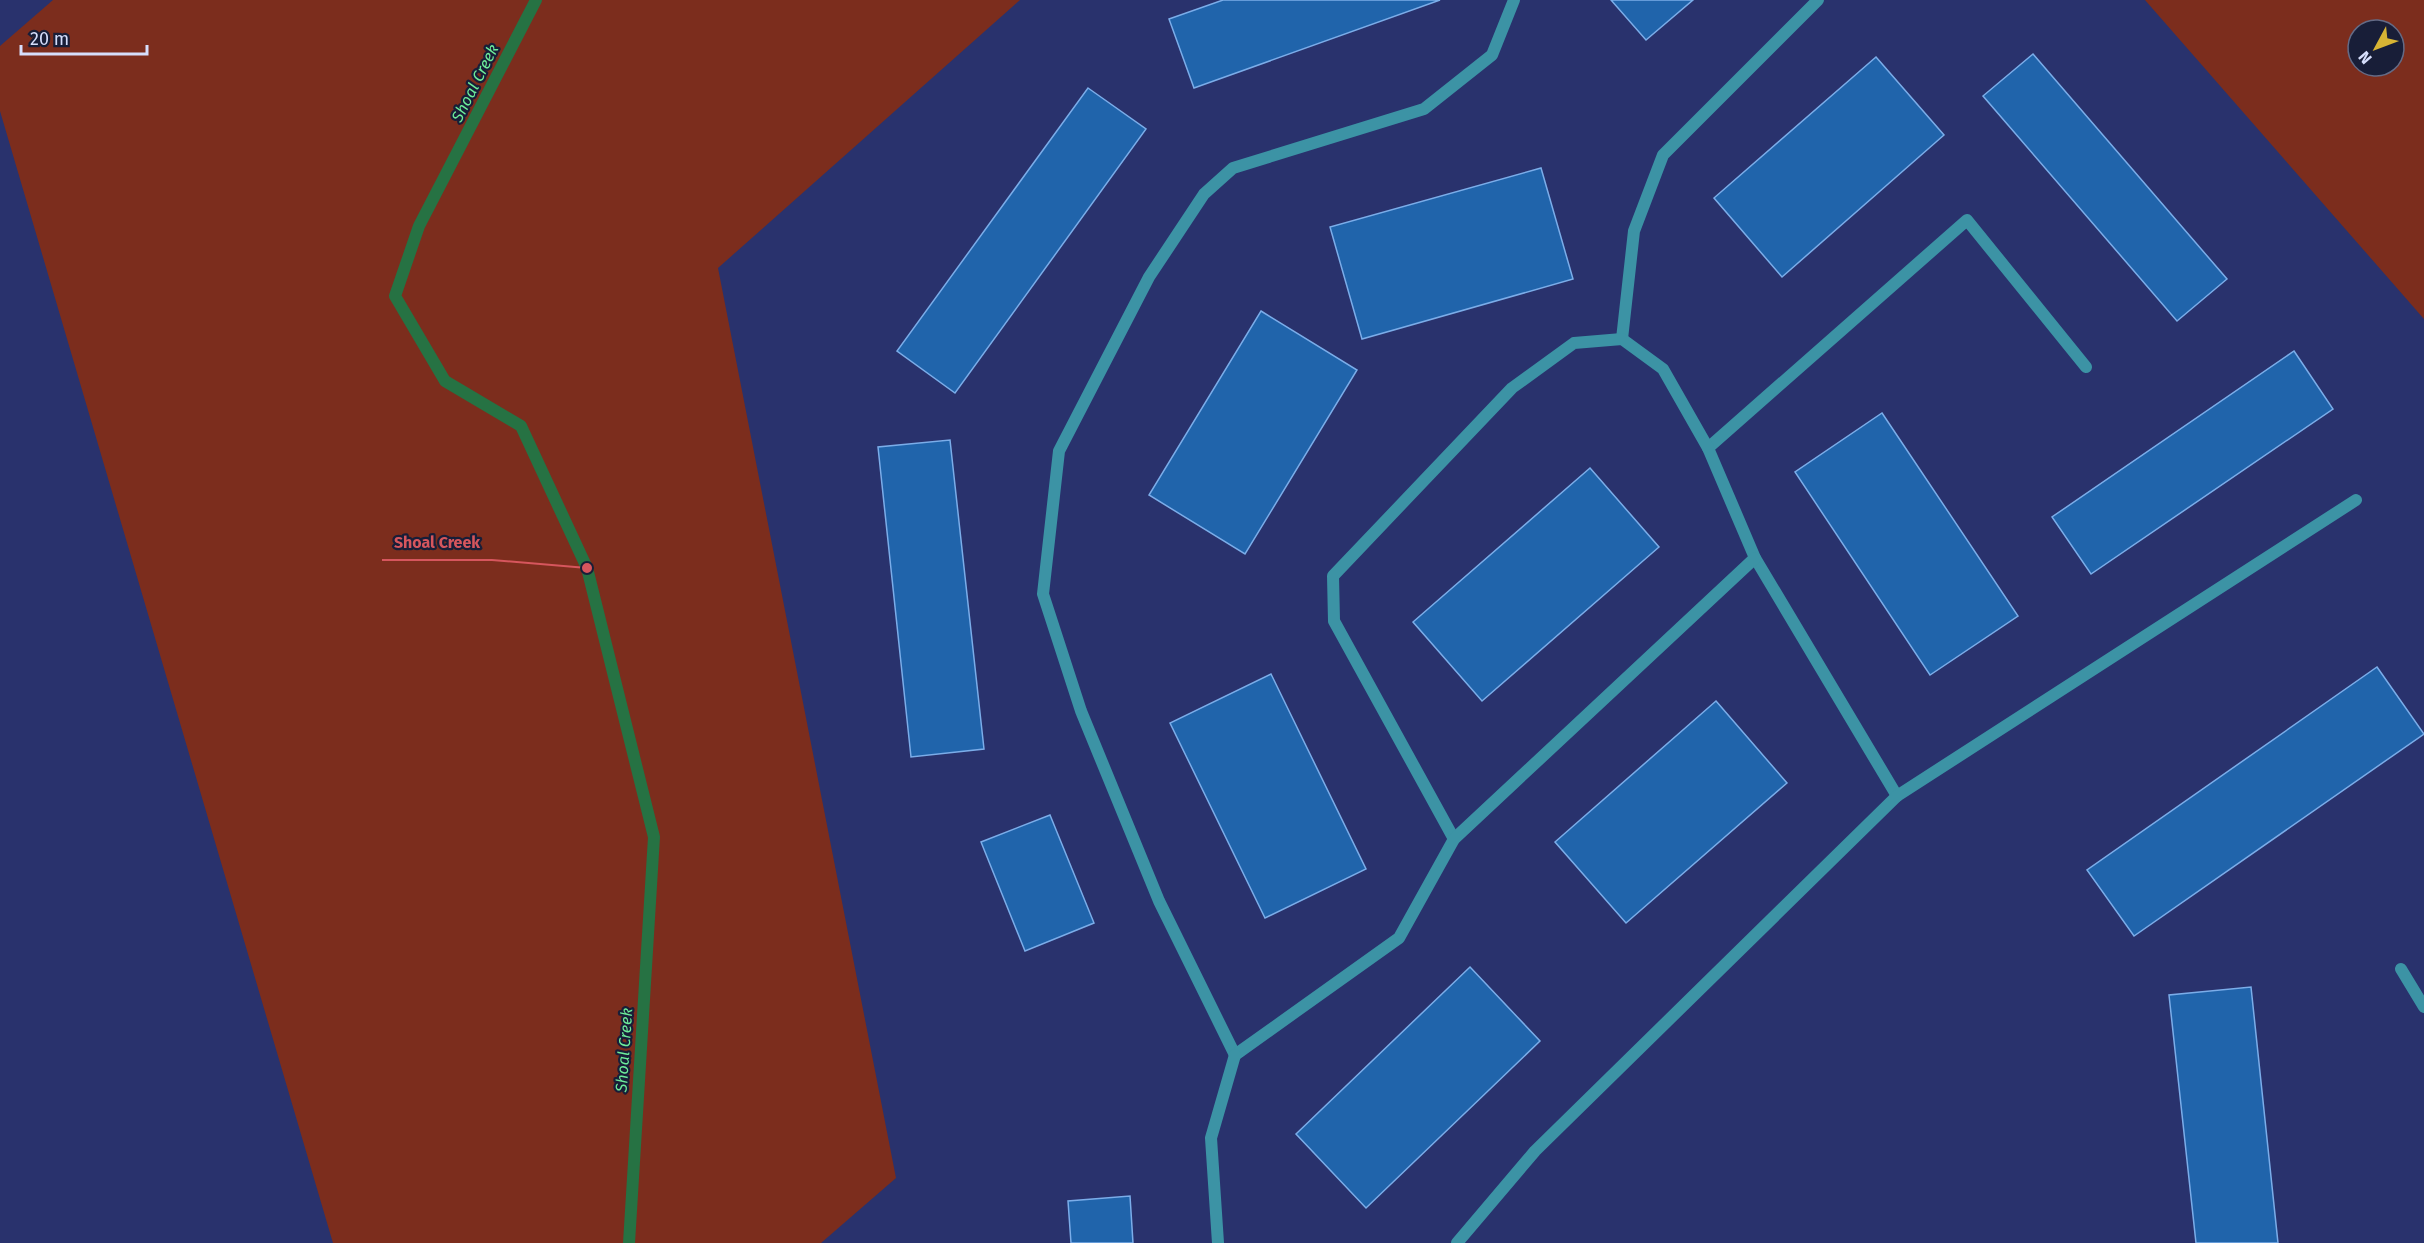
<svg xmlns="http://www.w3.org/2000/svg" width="2424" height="1243" viewBox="0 0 2424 1243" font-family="'Fira Sans',sans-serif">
  <rect width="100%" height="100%" fill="#29326d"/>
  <g fill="#7c2d1d" fill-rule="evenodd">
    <path d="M53 0H1020L718 268 896 1178 821 1243H333L0 111V46Z"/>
    <path d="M2145 0H2424V319ZM2358 30H2394V66H2358Z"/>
  </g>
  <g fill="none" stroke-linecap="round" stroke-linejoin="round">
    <path stroke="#267243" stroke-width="12" d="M536 0 419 226 395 296 445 381 521 426 587 568 654 837 629 1243"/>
  </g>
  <g fill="#2064ab" stroke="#7bade9" stroke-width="1.5">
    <path d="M1223 0H1440L1194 88 1169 19Z"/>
    <path d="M1611 0H1693L1646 40Z"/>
    <path d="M2033 54 2227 279 2177 321 1983 96Z"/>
    <path d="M1876 57 1944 135 1782 277 1714 198Z"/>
    <path d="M1088 88 1146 129 955 393 897 351Z"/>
    <path d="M1541 168 1573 279 1362 339 1330 227Z"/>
    <path d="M1261 311 1357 370 1245 554 1149 495Z"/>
    <path d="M2294 351 2333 409 2091 574 2052 517Z"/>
    <path d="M1882 413 2018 616 1930 675 1795 472Z"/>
    <path d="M950 440 984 749 911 757 878 447Z"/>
    <path d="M1590 468 1659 547 1482 701 1413 622Z"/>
    <path d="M2377 667 2424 734 2134 936 2087 870Z"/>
    <path d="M1271 674 1366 869 1265 918 1170 723Z"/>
    <path d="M1716 701 1787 783 1626 923 1555 842Z"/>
    <path d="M1050 815 1094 923 1025 951 981 842Z"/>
    <path d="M1470 967 1540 1041 1366 1208 1296 1134Z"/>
    <path d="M2251 987 2278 1243H2196L2169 995Z"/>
    <path d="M1130 1196 1133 1243H1071L1068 1201Z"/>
  </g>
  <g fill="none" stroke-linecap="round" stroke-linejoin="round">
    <g stroke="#3c93a5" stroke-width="12">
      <path d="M1622 339 1634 231 1663 155 1818 0"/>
      <path d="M1708 448 1967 220 2086 367"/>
      <path d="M1454 839 1334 621 1333 576 1512 388 1574 343 1622 339 1663 369 1708 448 1755 558 1897 796"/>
      <path d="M2401 969 2424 1007"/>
      <path d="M1235 1055 1159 901 1081 711 1043 594 1059 451 1149 277 1204 194 1233 168 1424 109 1492 55 1514 0"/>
      <path d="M1235 1055 1399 938 1454 839 1755 558"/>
      <path d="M1218 1243 1211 1138 1235 1055"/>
      <path d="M1457 1243 1535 1151 1897 796 2356 500"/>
    </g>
  </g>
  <g text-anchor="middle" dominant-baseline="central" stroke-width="4.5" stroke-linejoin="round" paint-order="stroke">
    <g font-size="16" font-style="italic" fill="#6dec9a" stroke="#181e38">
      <text transform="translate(475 83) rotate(-63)">Shoal Creek</text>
      <text transform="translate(624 1050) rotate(-86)">Shoal Creek</text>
    </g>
  </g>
  <path fill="none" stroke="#d6565d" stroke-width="2" d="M587 568L492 560H382"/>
  <circle fill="#d6565d" stroke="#181e38" stroke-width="2" cx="587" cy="568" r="6"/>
  <g font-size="16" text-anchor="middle" font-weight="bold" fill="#d6565d" stroke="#181e38" stroke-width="4.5" stroke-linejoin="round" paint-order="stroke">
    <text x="437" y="548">Shoal Creek</text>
  </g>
  <g transform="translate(2376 48) rotate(229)"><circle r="28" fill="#181e38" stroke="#646b86" stroke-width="1.5"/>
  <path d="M0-4.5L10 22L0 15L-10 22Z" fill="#d7b434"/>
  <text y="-9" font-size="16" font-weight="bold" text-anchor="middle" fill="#d6defb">N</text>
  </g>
  <path d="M21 45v9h126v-9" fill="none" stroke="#d6defb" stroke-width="3"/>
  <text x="30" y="45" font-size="18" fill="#d6defb" stroke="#181e38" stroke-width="4.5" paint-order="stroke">20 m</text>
</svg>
